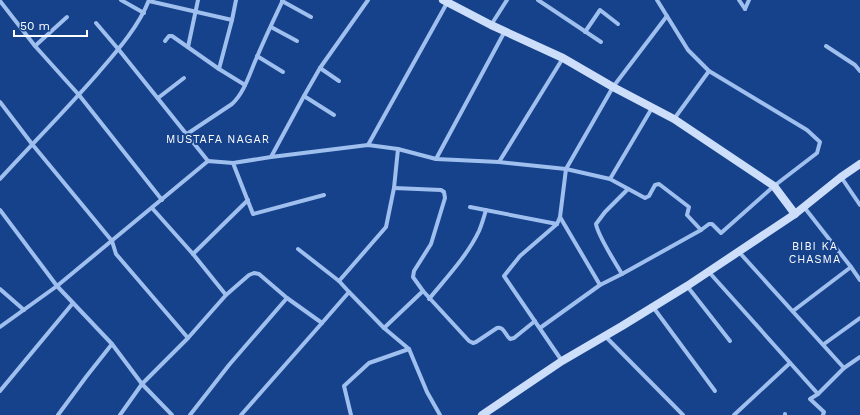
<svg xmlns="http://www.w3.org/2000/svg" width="860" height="415" viewBox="0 0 860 415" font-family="'Work Sans',sans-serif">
  <rect width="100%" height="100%" fill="#16428b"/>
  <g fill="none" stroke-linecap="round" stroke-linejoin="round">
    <g stroke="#9fbfef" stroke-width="4">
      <path d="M121 0 144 13"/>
      <path d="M538 0 601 42"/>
      <path d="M739 0 745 9"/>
      <path d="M0 1 35 46 79 95 162 200"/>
      <path d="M149 1 232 20"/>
      <path d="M282 1 311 17"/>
      <path d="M745 9 749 0"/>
      <path d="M96 23 119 50 208 161"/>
      <path d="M491 25 507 0"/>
      <path d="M271 27 297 41"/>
      <path d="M585 32 600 10 618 24"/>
      <path d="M165 41 169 36H172L219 69 245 85"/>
      <path d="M35 46 67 17"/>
      <path d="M826 46 855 65 860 71"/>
      <path d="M188 47 198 0"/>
      <path d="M257 56 283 72"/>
      <path d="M320 68 339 81"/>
      <path d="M219 69 232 20 236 0"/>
      <path d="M304 96 334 115"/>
      <path d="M158 98 184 78"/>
      <path d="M0 102 32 144 112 241 116 254 188 338"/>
      <path d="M674 119 709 71"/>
      <path d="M187 134 232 104C245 92 250 72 257 57 265 38 274 19 283 0"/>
      <path d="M368 145 447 3"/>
      <path d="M271 157 304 96 320 68 368 0"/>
      <path d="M436 159 505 31"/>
      <path d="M499 162 563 58"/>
      <path d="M233 163 253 214 324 195"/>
      <path d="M841 177 860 205"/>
      <path d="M0 179C33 143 67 109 99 72 117 51 139 26 149 0"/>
      <path d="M610 179 652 108"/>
      <path d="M394 188 441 190 444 192 445 198 431 244 414 271 413 277 423 291 469 341 473 343 476 342 497 328C504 326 505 335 510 339L514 338 535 321"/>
      <path d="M470 207 557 224"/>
      <path d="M804 207 851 267 860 280"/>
      <path d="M152 208 193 254 226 295"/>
      <path d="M0 210 57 286 112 344 142 384 172 415"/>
      <path d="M560 217 600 285"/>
      <path d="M298 249 339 281 349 292 384 328 409 349"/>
      <path d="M739 252 844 368"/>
      <path d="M193 254 248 200"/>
      <path d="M708 271 818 394"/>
      <path d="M622 274C615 262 598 236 596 224L605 212 628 189"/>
      <path d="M339 281 386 227 394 188 398 149"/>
      <path d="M687 286 730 341"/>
      <path d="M0 289 24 310"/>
      <path d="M429 299C447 277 467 256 479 231 482 224 484 217 486 210"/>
      <path d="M653 307 715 391"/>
      <path d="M793 311 851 267"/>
      <path d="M0 327 57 286 208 161 233 163 271 157 368 145 398 149 436 159 499 162 566 169 610 179 645 198 649 196 655 185 659 184 689 207 687 215 701 230"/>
      <path d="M384 328 423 291"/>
      <path d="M540 328 600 285 622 274 701 230 709 224H712L721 233 774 186 817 153 820 142 807 130 709 71 688 50 657 0"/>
      <path d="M605 336 683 415"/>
      <path d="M824 344 860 318"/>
      <path d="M562 361 504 276 520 256 557 224 560 217 566 169 613 87 667 16"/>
      <path d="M0 391 73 303"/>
      <path d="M58 415 86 377 112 344"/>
      <path d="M120 415 142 384 188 338 226 295 249 275 254 273 259 274 287 298 322 323"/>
      <path d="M190 415 229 365 287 298"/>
      <path d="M241 415 322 323 349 292"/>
      <path d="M351 415 344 386 369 363 409 349 427 392 440 415"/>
      <path d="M734 415 790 363"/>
      <path d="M785 415V414"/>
      <path d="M823 415 824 412 810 399 818 394 844 368 860 357"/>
    </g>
    <g stroke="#cddefa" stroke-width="8">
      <path d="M443 0 491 25 563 58 613 87 674 119 774 186 795 214"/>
      <path d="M482 415 562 361 622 326 687 286 795 214 841 177 860 164"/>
    </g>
  </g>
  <g text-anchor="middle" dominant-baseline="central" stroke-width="4" stroke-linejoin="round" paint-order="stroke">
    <g font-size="11" letter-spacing="1" fill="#fff" stroke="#16428b">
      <text x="218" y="139">MUSTAFA NAGAR</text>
      <text x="815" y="246">BIBI KA<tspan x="815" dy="13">CHASMA</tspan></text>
    </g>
  </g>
  <path d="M14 30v6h73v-6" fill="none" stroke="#ffffff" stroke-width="2"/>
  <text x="20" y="30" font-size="12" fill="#ffffff" stroke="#16428b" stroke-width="3" paint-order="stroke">50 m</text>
</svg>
